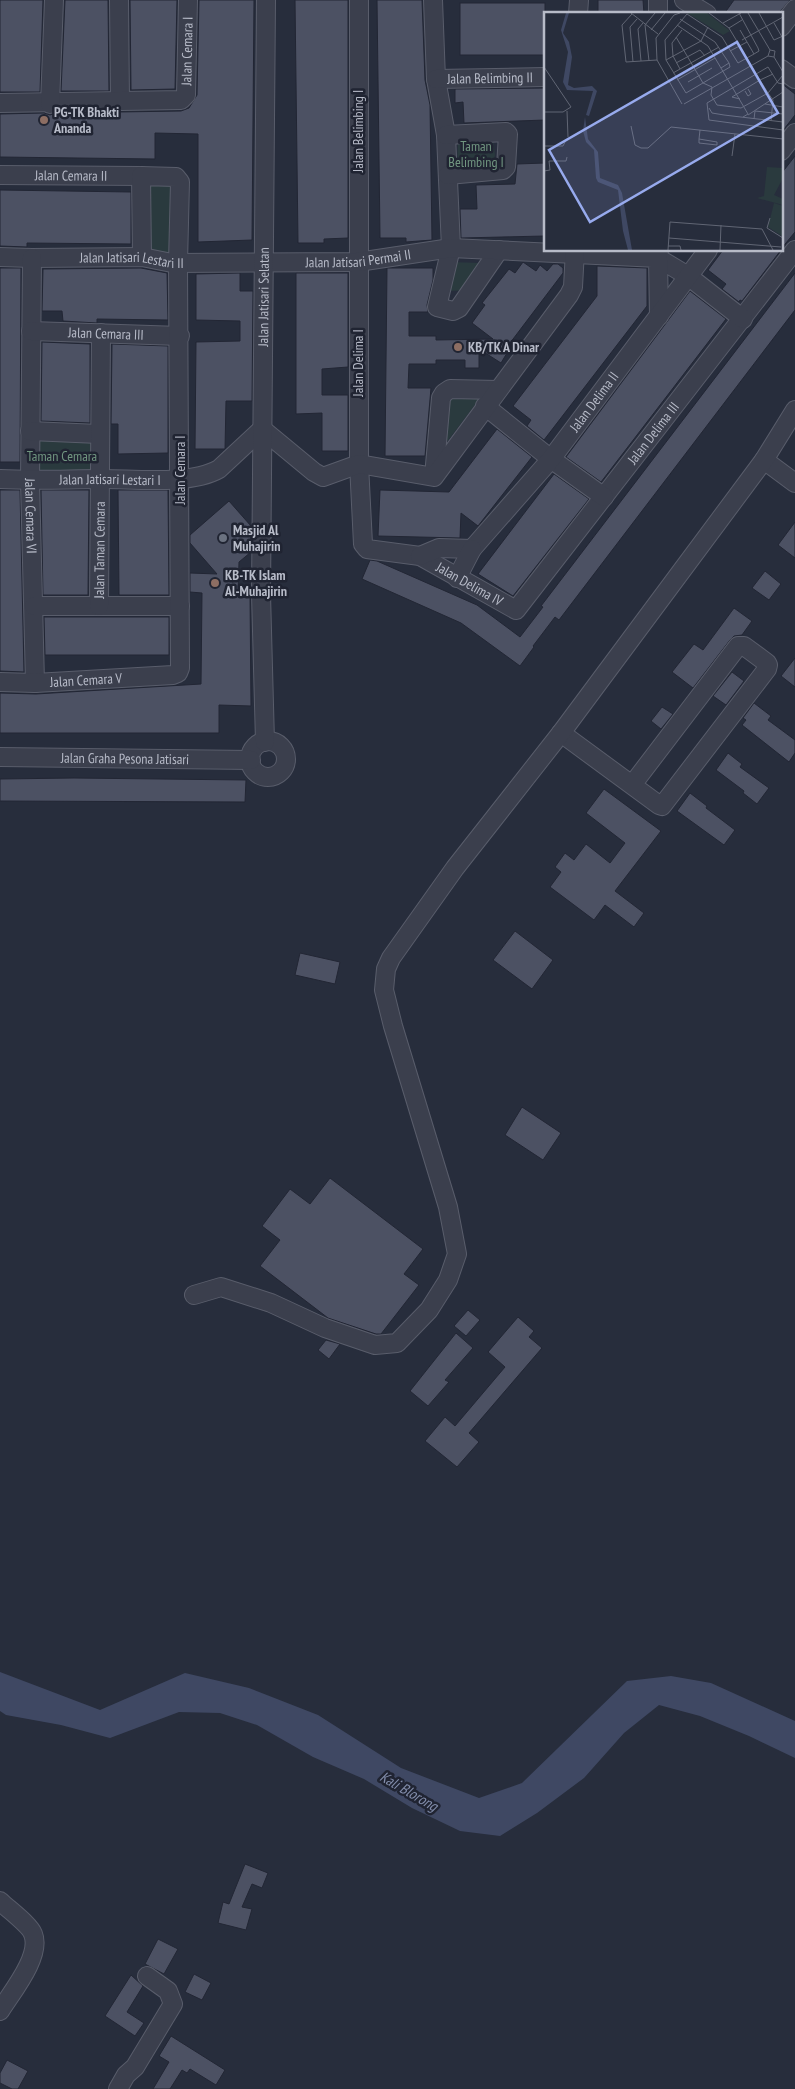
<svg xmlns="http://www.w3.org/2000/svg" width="795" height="2089" viewBox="0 0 795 2089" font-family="'PT Sans Narrow',sans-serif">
  <rect width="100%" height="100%" fill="#272d3c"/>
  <g fill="#2a3a3e">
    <path d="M458 141H493L495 155 493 166 457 168Z"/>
    <path d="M149 184 173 185 172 252H148Z"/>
    <path d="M451 262 481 263 469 290 450 291Z"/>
    <path d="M449 397H481L446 443Z"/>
    <path d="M93 440V472H32L31 441Z"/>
  </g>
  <path fill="#3f4863" d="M0 1672 100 1710 185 1673 249 1688 318 1715 401 1768 479 1798 522 1783 627 1681 671 1676 711 1683 795 1721V1758L749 1736 700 1716 659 1705 624 1733 584 1778 537 1813 500 1836 460 1831 412 1808 364 1779 313 1757 257 1725 220 1713 179 1712 110 1738 61 1725 6 1715 0 1711Z"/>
  <g fill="#4c5163" stroke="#222634">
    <path d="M0 0H43L40 92H0Z"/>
    <path d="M65 0H108L109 91H61Z"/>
    <path d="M130 0H177L175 89 131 90Z"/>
    <path d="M199 0H254L252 240 198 242V134L155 133V159L0 157V114L44 113 50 115 56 113 181 111 189 108 197 95Z"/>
    <path d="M295 0H348V238L324 239V243H298Z"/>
    <path d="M377 0H422L425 80 430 105 432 240 406 242V238H380Z"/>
    <path d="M598 0H643L644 14H598Z"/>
    <path d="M734 0H790L778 14H724Z"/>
    <rect x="460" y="3" width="85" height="52"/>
    <path d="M781 83 795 94V115L781 133Z"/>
    <path d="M545 88V120L464 123 463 102 455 103V89Z"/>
    <path d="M795 156V232L781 249V174Z"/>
    <path d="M545 163V236L461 238 460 209H477L476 185 515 184 517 164Z"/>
    <path d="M0 190 131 192V244L27 243V247L0 246Z"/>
    <path d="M723 250H781L742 301 740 300 739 302 722 289 726 284 708 270Z"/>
    <path d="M523 262 536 271 540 265 547 271 553 264H558L563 268V273L504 351 507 353 501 363 479 349V368H465V360H436V364H409L408 388H431L425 456H385L387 268H433V280L427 305 428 312H409V336H436V340L493 339 472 323 485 305 482 303 509 269 515 273Z"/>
    <path d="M597 266 647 268V306L544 440 527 426 531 420 513 406 597 296Z"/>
    <path d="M0 268H21L20 462H0Z"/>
    <path d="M141 268 167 273 168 320 97 319V323L63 321 62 311H42L43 269Z"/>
    <path d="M240 273V291H253L252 401H226L225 449H195L196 342 240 341V321L196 320V274Z"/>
    <path d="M296 273H348V367L322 369V395H348V451H322V413L296 414Z"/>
    <path d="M795 273V310L559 620 555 617 533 646 534 647 520 666 461 623 362 579 370 560 377 561 477 605 520 637 543 607 541 606Z"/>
    <path d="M690 291 726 319 601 482 566 457Z"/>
    <path d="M42 342 90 344V423L41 421Z"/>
    <path d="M112 344 168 346V453L118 454V424H111Z"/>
    <path d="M497 429 532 457 478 526 461 513 460 538 378 536 380 490 449 492Z"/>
    <path d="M554 474 589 499 513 596 478 574Z"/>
    <path d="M0 490H20L24 672 0 671Z"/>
    <path d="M41 490H89L88 595H43Z"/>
    <path d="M118 490H168L169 595H119Z"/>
    <path d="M229 501 251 526V552L239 562 238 593 250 594 251 706 219 705V733H0V693L36 694 201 684 202 593 190 592V573L217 574 190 543V535Z"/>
    <path d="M795 522V558L778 545Z"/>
    <path d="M765 571 781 584 769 600 752 588Z"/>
    <path d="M734 608 752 621 742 635 734 636 730 640 693 688 672 672 694 644 703 650Z"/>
    <path d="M44 617H169V655H45Z"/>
    <path d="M795 658V687L781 676Z"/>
    <path d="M732 672 744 681 726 705 713 696Z"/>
    <path d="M754 703 771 716 768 720 795 740V753L789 762 742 725 746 720 743 718Z"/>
    <path d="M662 707 673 714 661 729 651 721Z"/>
    <path d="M728 753 742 764 740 767 769 788 757 804 743 793 744 791 716 770Z"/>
    <path d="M74 778 246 780 245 802 0 801V779Z"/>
    <path d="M604 789 661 831 615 891 644 913 634 927 605 905 594 920 550 887 561 872 555 867 565 853 574 860 586 844 610 863 625 843 586 813Z"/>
    <path d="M690 793 707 806 706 808 735 830 724 845 677 811Z"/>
    <path d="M515 931 553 960 532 989 493 960Z"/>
    <path d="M300 953 340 962 335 984 295 975Z"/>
    <path d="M522 1107 561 1133 543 1160 505 1135Z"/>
    <path d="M330 1178 423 1249 404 1274 419 1285 381 1334H376L328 1318 260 1266 280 1240 262 1226 290 1189 310 1204Z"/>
    <path d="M468 1310 480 1320 466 1336 454 1326Z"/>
    <path d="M518 1317 534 1331 529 1337 542 1348 469 1433 479 1442 457 1467 425 1441 445 1417 455 1426 505 1367 488 1352Z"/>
    <path d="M456 1333 473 1348 445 1380 449 1382 428 1406 410 1391Z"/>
    <path d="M326 1340 340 1344 329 1359 318 1350Z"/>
    <path d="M245 1864 268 1873 262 1888 252 1884 242 1907 252 1909 246 1930 218 1923 223 1902 229 1904Z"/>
    <path d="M158 1939 178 1949 164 1974 145 1964Z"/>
    <path d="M194 1974 211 1983 202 2000 185 1992Z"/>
    <path d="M131 1975 143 1986 127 2012 144 2023 135 2036 105 2016Z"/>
    <path d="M171 2036 225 2070 216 2085 190 2069 187 2073 182 2070 170 2089H153L169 2062 159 2056Z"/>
    <path d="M7 2060 28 2071 18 2089H12L0 2083V2073Z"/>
  </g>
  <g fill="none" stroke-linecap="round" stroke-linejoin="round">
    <defs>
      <g id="minor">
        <path d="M119 0 120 101"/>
        <path id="s1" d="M359 0V464L363 544 367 549 420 556 516 610 795 250"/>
        <path d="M433 0 436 79 446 135 451 248 437 307 453 311 459 308 499 250"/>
        <path d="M684 0 707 14"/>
        <path d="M578 14 579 0"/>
        <path d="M658 14V0"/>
        <path d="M781 27 795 9"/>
        <path d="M781 69 795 79"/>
        <path id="s2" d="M436 79 545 77"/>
        <path id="s3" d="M0 103 181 100 186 95 188 0"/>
        <path d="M50 104 54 0"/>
        <path d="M446 135 506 132 508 134 506 167 503 170 448 175"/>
        <path d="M781 151 795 133"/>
        <path id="s4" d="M0 175 141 176"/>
        <path d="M659 250 658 258 688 276 743 319"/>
        <path id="s5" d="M0 257 32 258 142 257 172 263 358 262 451 248 658 258 659 316"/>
        <path id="s6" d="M32 258 30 481 35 683"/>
        <path id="s7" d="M31 331 180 336"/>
        <path d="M485 406 551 459 604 497"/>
        <path d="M30 431 99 434"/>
        <path d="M764 460 795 483"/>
        <path d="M434 476 441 398 444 393 450 389 498 390"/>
        <path id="s8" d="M0 479C35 481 69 479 104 479 137 479 191 485 219 469L262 429 314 472 323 477 359 464 434 477 569 295 573 287 575 250"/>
        <path id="s9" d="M420 556 439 548 472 549 551 459 708 250"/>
        <path d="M457 578 472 549"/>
        <path d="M34 606H180"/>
        <path id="s10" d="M99 606 101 333"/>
        <path id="s11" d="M0 682 35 683 173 675 178 673 180 668 178 263 180 182 176 177 141 176 142 257"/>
        <path d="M561 733 659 805 662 806 767 669 768 665 767 663 744 646H738L632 785"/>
        <circle cx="268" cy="759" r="18"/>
        <path id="s12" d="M265 742 261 594 266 0"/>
        <path id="s13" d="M0 757 251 760"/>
        <path d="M194 1295 221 1287 271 1303 325 1328 375 1345 397 1343 429 1310 448 1280 457 1254 448 1207 393 1026 384 990 386 969 391 958 455 868 561 733 764 460 795 410"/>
        <path d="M0 1901C8 1909 30 1925 33 1934 42 1956 11 1993 0 2011"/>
        <path d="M118 2089 126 2075 135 2067 173 2004 168 1991 147 1976"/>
      </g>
    </defs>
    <use href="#minor" stroke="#595d6b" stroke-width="20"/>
    <use href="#minor" stroke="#3b3f4d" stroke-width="18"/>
  </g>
  <g fill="#8d6e63" stroke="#202432" stroke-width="2">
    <circle cx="44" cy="120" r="5"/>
    <circle cx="458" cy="347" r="5"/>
    <circle cx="215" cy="583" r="5"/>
  </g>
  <circle fill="#6b7280" stroke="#202432" stroke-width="2" cx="223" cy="538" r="5"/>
  <g text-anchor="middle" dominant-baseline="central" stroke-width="5" stroke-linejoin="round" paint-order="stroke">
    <g font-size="14" fill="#b7bbc8" stroke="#202432">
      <text stroke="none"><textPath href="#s3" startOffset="232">Jalan Cemara I</textPath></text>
      <text stroke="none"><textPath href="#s2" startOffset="54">Jalan Belimbing II</textPath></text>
      <text transform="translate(358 131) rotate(-90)">Jalan Belimbing I</text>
      <text stroke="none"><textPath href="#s4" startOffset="71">Jalan Cemara II</textPath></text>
      <text stroke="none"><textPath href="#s5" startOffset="359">Jalan Jatisari Permai II</textPath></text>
      <text stroke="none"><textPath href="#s5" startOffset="132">Jalan Jatisari Lestari II</textPath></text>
      <text stroke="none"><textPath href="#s12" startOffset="445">Jalan Jatisari Selatan</textPath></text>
      <text stroke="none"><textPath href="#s7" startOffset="75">Jalan Cemara III</textPath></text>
      <text transform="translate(358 363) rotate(-90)">Jalan Delima I</text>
      <text stroke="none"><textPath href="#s9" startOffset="245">Jalan Delima II</textPath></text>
      <text stroke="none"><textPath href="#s1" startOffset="938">Jalan Delima III</textPath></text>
      <text transform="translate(180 470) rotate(-90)">Jalan Cemara I</text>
      <text stroke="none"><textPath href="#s8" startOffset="110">Jalan Jatisari Lestari I</textPath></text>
      <text stroke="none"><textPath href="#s6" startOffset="258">Jalan Cemara VI</textPath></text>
      <text stroke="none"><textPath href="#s10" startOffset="56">Jalan Taman Cemara</textPath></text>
      <text stroke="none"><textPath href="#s1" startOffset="661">Jalan Delima IV</textPath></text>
      <text stroke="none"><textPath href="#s11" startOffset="86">Jalan Cemara V</textPath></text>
      <text stroke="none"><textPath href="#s13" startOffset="125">Jalan Graha Pesona Jatisari</textPath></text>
    </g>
    <g font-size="14" font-weight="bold" fill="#b7bbc8" stroke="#202432" text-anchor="start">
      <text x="54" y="112">PG-TK Bhakti<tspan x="54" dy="16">Ananda</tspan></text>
      <text x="468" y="347">KB/TK A Dinar</text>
      <text x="233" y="530">Masjid Al<tspan x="233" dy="16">Muhajirin</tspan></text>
      <text x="225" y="575">KB-TK Islam<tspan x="225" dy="16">Al-Muhajirin</tspan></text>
    </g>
    <g font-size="14" fill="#719680" stroke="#202432">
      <text x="476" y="146">Taman<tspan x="476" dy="16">Belimbing I</tspan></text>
      <text x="62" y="456">Taman Cemara</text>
    </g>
    <g font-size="15" font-style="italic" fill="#828dab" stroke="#202432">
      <text transform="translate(409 1791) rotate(30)">Kali Blorong</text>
    </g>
  </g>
  <g transform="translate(544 12)">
    <rect width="239" height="239" fill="#272d3c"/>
    <path d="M143 1H163L186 19 179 23ZM223 155 239 156V166L230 183 239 187V193L213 186 220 184ZM230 191 239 194 238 224 224 215Z" fill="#2a3a3e"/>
    <path d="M22 1H25L19 21 25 30 28 45 24 73 30 76 48 74 53 79 45 104 42 103 49 79 23 78 19 70 24 40 17 18ZM41 105 44 127 54 140 56 166 74 173 78 181 88 238H84L79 219 74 178 54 170 52 166 50 138 42 130 39 119Z" fill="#3f4863"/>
    <path fill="none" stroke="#616674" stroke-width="1" d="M87 1 114 22M136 1 130 3 112 26 113 48 138 92M165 1 185 16 216 68 188 85 196 87M195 1 214 36 215 39 210 42M204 1 226 38M215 1 230 28 239 24M88 2 78 13 82 50 113 48M136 7 171 30 185 51M179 11 197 1M230 11 238 25M101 13 105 49M101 13 111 1M133 13 164 34 204 102 199 105M185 16 198 8M107 18 121 1M132 25 159 71 168 75 167 83 173 93 197 96 224 81 216 68 229 62M198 28 239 5M186 39 203 30M230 45 224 44 226 38 231 39 230 45 239 60M122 48 157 29 164 15M97 49 94 17 99 11M89 50 86 15 93 7M132 51 156 38 161 44M0 55 27 95 19 100H0M177 56 185 51 186 55 142 81 122 48 121 28 143 2 178 25 194 51 210 42 196 18M136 57 129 44 128 31 138 18M129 61 175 35M133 68 171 46M144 70 168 56M239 72 234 71 224 55 163 91 165 108 239 118M201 79 204 84 207 82 204 77M229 88 224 81 239 63M140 92 224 44M221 92 239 95M165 96 168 101 180 103 239 110M23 99 24 125M204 103 239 80M210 107 211 99 239 102M227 109 229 88M87 114 91 133 97 136H104L127 115 239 127M155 127 173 130V133L155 131V127L156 118M0 134H19L22 128M188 144 191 122M0 159 6 158 5 149H22L23 145M226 206 223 216 239 226M125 226 237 235M124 234H136L137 238M124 238 126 210 218 217 229 238M176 238 177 213"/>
    <path fill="#97aaed" fill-opacity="0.15" stroke="#97aaed" stroke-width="2.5" d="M193 30 234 101 46 210 5 138Z"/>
    <rect width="239" height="239" fill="none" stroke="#b7bbc8" stroke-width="2.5"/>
  </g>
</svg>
